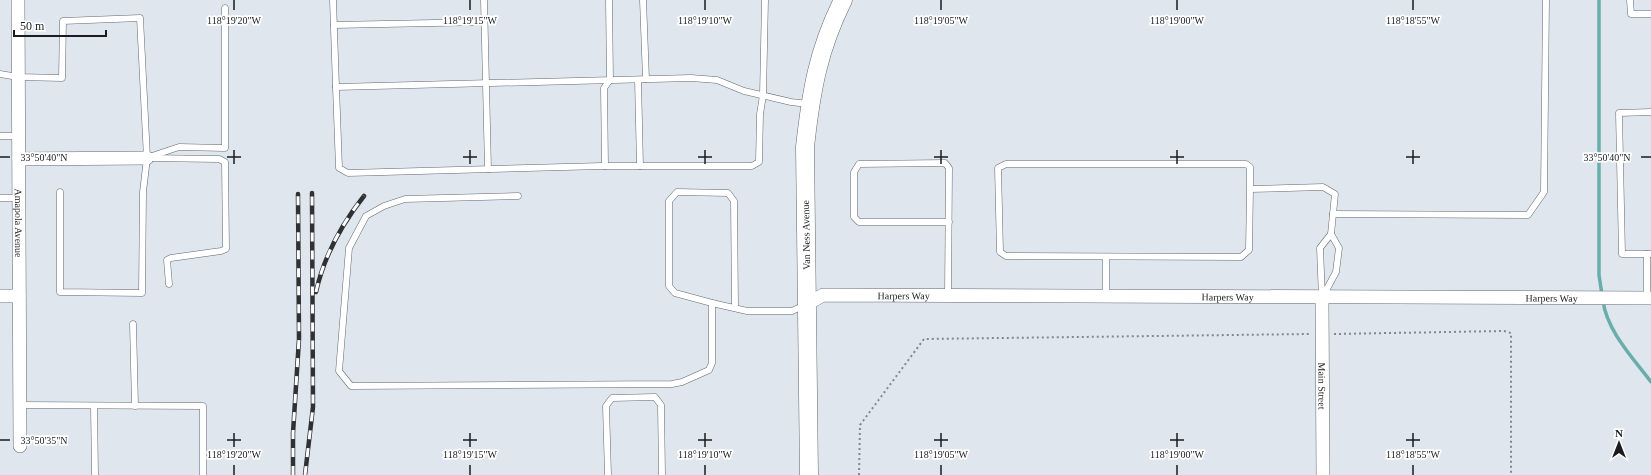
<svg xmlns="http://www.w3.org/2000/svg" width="1651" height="475" viewBox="0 0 1651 475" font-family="Georgia,serif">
  <rect width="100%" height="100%" fill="#dfe6ee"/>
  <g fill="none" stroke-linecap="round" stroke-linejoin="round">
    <g stroke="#69aeaa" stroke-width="3.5">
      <path d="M1599 0V275L1602 295"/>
      <path d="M1603 301C1607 331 1633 358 1651 382"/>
    </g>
    <defs>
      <g id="service">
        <path d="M333 0 336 87"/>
        <path d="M484 0 488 169"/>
        <path d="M643 0 646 79"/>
        <path d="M765 0 763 95 760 114 759 162 752 166H602L348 173 339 168 336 87 691 78 717 80 744 91 791 102 808 104"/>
        <path d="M1630 0 1631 14H1651"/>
        <path d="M334 25 484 22"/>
        <path d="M0 74 18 77 62 78 63 21 140 18 147 158 143 192 142 293 60 292V192"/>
        <path d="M638 80 640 166"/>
        <path d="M1651 112 1619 113 1622 254H1651"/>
        <path d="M0 136H19"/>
        <path d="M152 156 179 147 225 148V8"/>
        <path d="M147 158 219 159 225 162 226 249 221 251 171 258 167 260 169 284"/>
        <path d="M605 166 604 88 610 80 609 0"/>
        <path d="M1250 189 1249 250 1241 257 1006 256 1000 252 998 168 1006 164H1246L1250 167V189L1323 187 1335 194 1331 234"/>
        <path d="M518 196 405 199 384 206 366 216 349 248 339 371 351 386 672 384 682 382 709 370 712 363V303"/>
        <path d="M0 198H19"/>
        <path d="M1333 214 1528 215 1544 192 1546 0"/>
        <path d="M1331 234 1339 248 1336 272 1322 298 1320 248Z"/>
        <path d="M1106 257V297"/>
        <path d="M948 296 949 168 945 163 859 164 854 172V217L859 222H949"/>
        <path d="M1647 298V254"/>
        <path d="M735 307 734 201 728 193 677 192 669 201V286L675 293 712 303 747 311H792L805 305"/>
        <path d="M133 324 135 406"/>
        <path d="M20 405 203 406V475"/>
        <path d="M94 406 95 475"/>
        <path d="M608 475 606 406 612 398 655 397 661 405 662 475"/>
      </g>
      <g id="minor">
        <path id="s1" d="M18 0 20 446"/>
        <path d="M19 159 147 158"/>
        <path d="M0 296H19"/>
        <path id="s2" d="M1322 298 1323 475"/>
        <path id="s3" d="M807 304 823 295 1651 298"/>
      </g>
      <path id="secondary" d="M809 475 805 147C811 92 818 50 843 0"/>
    </defs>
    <use href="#service" stroke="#62686f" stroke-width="7"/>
    <use href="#minor" stroke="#62686f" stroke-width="14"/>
    <use href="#secondary" stroke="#62686f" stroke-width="19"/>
    <g stroke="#82878c" stroke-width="2" stroke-dasharray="2 3" stroke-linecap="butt">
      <path d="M1334 334 1504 331 1511 333V475"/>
      <path d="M859 475 860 425 924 339 1309 334"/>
    </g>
    <use href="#service" stroke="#fff" stroke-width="6"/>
    <use href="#minor" stroke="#fff" stroke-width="13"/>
    <use href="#secondary" stroke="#fff" stroke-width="18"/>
    <defs>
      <g id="rail">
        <path d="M316 292C324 256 341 225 364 196"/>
        <path d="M293 475V433L299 339 298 194"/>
        <path d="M305 475 313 407 312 193"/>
      </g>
    </defs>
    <use href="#rail" stroke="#2f3135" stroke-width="4.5"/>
    <use href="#rail" stroke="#fff" stroke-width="3" stroke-dasharray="9" stroke-linecap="butt"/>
  </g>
  <path fill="none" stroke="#1a1c1f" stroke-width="1.5" d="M234 0V10M470 0V10M705 0V10M941 0V10M1177 0V10M1413 0V10M234 150V164M470 150V164M705 150V164M941 150V164M1177 150V164M1413 150V164M0 157H10M227 157H241M463 157H477M698 157H712M934 157H948M1170 157H1184M1406 157H1420M1641 157H1651M234 433V447M470 433V447M705 433V447M941 433V447M1177 433V447M1413 433V447M0 440H10M227 440H241M463 440H477M698 440H712M934 440H948M1170 440H1184M1406 440H1420M234 465V475M470 465V475M705 465V475M941 465V475M1177 465V475M1413 465V475"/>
  <g text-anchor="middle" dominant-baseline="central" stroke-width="3.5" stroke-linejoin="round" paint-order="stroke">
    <g font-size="10" fill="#1a1c1f" stroke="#fff">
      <text stroke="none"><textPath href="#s1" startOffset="223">Amapola Avenue</textPath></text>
      <text transform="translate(806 235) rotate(-91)">Van Ness Avenue</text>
      <text stroke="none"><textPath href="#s3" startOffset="99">Harpers Way</textPath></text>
      <text stroke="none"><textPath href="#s3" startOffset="423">Harpers Way</textPath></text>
      <text stroke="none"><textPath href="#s3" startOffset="747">Harpers Way</textPath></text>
      <text stroke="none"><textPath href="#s2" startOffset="88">Main Street</textPath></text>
    </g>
  </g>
  <g font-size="10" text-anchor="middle" fill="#1a1c1f" stroke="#fff" stroke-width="3.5" stroke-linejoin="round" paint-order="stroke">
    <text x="234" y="24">118°19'20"W</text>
    <text x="470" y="24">118°19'15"W</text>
    <text x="705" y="24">118°19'10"W</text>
    <text x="941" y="24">118°19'05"W</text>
    <text x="1177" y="24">118°19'00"W</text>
    <text x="1413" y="24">118°18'55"W</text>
    <text x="44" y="161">33°50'40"N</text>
    <text x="1607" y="161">33°50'40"N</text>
    <text x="44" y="444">33°50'35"N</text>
    <text x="234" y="458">118°19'20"W</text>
    <text x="470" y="458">118°19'15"W</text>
    <text x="705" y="458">118°19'10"W</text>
    <text x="941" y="458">118°19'05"W</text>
    <text x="1177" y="458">118°19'00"W</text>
    <text x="1413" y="458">118°18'55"W</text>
  </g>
  <g transform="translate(1619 443)" stroke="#ffffff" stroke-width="3" paint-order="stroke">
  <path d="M0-3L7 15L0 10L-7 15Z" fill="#1a1c1f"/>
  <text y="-6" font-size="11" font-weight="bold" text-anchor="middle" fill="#1a1c1f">N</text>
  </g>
  <path d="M14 30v6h92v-6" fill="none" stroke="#1a1c1f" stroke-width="2"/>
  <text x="20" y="30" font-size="12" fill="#1a1c1f" stroke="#ffffff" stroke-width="3" paint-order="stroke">50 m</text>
</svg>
